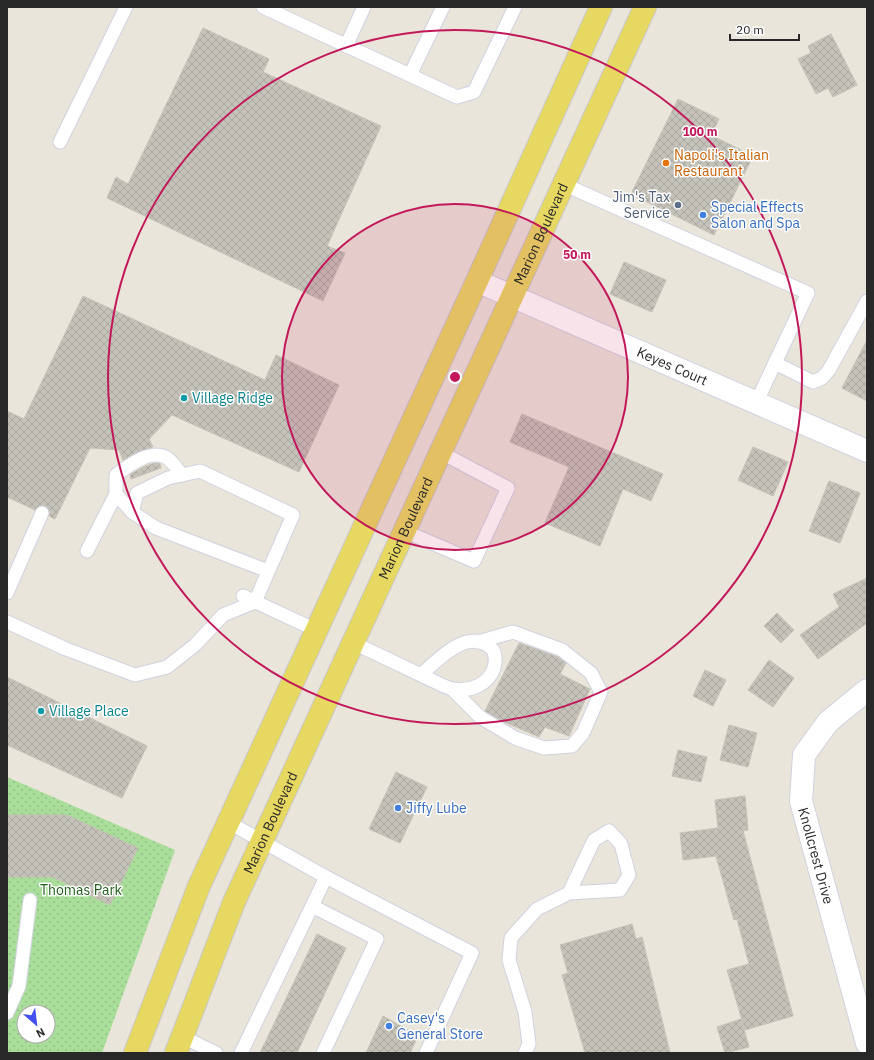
<svg xmlns="http://www.w3.org/2000/svg" width="874" height="1060" viewBox="0 0 874 1060" font-family="'IBM Plex Sans',sans-serif">
  <defs>
    <pattern id="grass-dots" width="8" height="8" patternUnits="userSpaceOnUse"><rect width="8" height="8" fill="#a9de9a"/><path d="M2 2h.1M6 6h.1" fill="none" stroke="#91be85" stroke-width="1.8" stroke-linecap="round"/></pattern>
    <pattern id="building-cross-hatch" width="8" height="8" patternUnits="userSpaceOnUse"><rect width="8" height="8" fill="#c5c2ba"/><path d="M0 0l8 8M0 8l8-8" fill="none" stroke="#a9a7a0"/></pattern>
  </defs>
  <rect width="100%" height="100%" fill="#eae5da"/>
  <path fill="url(#grass-dots)" fill-rule="evenodd" d="M7 777 175 850 102 1053H7ZM24 1012H48V1036H24Z"/>
  <g fill="url(#building-cross-hatch)" stroke="#c5c1b5">
    <path d="M203 28 269 59 263 72 381 126 327 246 345 253 323 301 107 198 116 177 128 184Z"/>
    <path d="M831 34 857 85 833 97 828 88 816 94 798 59 811 53 808 46Z"/>
    <path d="M678 99 719 119 711 135 753 156 714 235 631 194Z"/>
    <path d="M624 262 666 280 652 312 610 294Z"/>
    <path d="M83 296 265 380 276 355 339 385 299 472 172 415 149 439 153 447 137 452 123 460 119 450 90 448 55 519 49 516 50 512 46 506 41 505 35 510 7 497V411L24 419Z"/>
    <path d="M867 340V401L842 388Z"/>
    <path d="M522 414 663 474 651 501 623 489 600 546 545 523 569 467 510 442Z"/>
    <path d="M753 447 788 462 773 496 738 480Z"/>
    <path d="M155 463 160 464 161 468 131 479 130 475 131 474 143 467Z"/>
    <path d="M829 481 860 493 840 543 809 531Z"/>
    <path d="M867 578V623L818 659 800 635 839 607 833 594Z"/>
    <path d="M777 613 794 630 781 643 764 626Z"/>
    <path d="M519 643 558 657 566 663 560 674 590 689 569 736 545 727 539 737 502 721 485 711Z"/>
    <path d="M769 660 794 678 773 707 748 690Z"/>
    <path d="M705 670 726 680 713 706 693 696Z"/>
    <path d="M7 677 147 746 122 798 7 745Z"/>
    <path d="M729 725 757 733 748 767 720 760Z"/>
    <path d="M678 750 707 757 701 782 672 776Z"/>
    <path d="M396 772 427 787 400 843 369 829Z"/>
    <path d="M745 796 748 830 743 831 793 1016 745 1030 727 970 749 964 737 919 734 920 716 856 683 860 680 833 718 828 715 800Z"/>
    <path d="M7 815H67L138 848 110 905 53 877H7Z"/>
    <path d="M632 924 636 939 642 937 670 1053H585L562 975 568 973 560 945Z"/>
    <path d="M317 934 346 948 297 1053H260Z"/>
    <path d="M383 1016 418 1036 410 1053H366Z"/>
    <path d="M741 1019 749 1047 725 1053 717 1027Z"/>
  </g>
  <g fill="none" stroke-linecap="round" stroke-linejoin="round">
    <defs>
      <g id="service">
        <path d="M263 7 457 97 474 92 515 7"/>
        <path d="M346 46 364 7"/>
        <path d="M410 75 443 7"/>
        <path d="M60 142 126 7"/>
        <path d="M563 184 808 293 756 403"/>
        <path d="M775 363 813 382 822 378 829 370 867 301"/>
        <path d="M132 512 116 494V475C128 466 151 448 167 458 173 462 178 470 182 475"/>
        <path d="M404 531 474 561 508 488 440 452"/>
        <path d="M87 551 116 494"/>
        <path d="M7 593 42 513"/>
        <path d="M243 596 316 630"/>
        <path d="M7 622 66 649 135 675 167 667 195 645 223 615 255 602 293 515 200 471 168 478 137 493 132 512 156 528 268 571"/>
        <path d="M353 643C378 654 402 666 427 678 435 681 444 687 452 689 470 692 488 685 494 668 496 662 496 652 491 648 468 627 437 660 421 675"/>
        <path d="M452 689 480 717 515 738 544 748 572 746 583 733 601 692 591 673 562 650 513 632 478 642"/>
        <path d="M228 822 326 877 241 1053"/>
        <path d="M326 877 472 953 426 1053"/>
        <path d="M312 906 377 939 323 1053"/>
        <path d="M7 1013 19 986 30 900"/>
        <path d="M183 1037 216 1053"/>
        <path d="M525 1053 529 1044 525 1012 509 960 511 938 537 909 569 893 620 890 629 875 621 844 609 831 594 840 569 893"/>
      </g>
      <g id="minor">
        <path id="s1" d="M477 281 867 451"/>
        <path id="s2" d="M867 690 828 722 804 755 801 801 867 1043"/>
      </g>
      <g id="primary">
        <path d="M135 1053 199 886 477 281 601 7"/>
        <path id="s3" d="M176 1053 234 902 645 7"/>
      </g>
    </defs>
    <use href="#service" stroke="#d0d1e0" stroke-width="15"/>
    <use href="#minor" stroke="#d0d1e0" stroke-width="24"/>
    <use href="#primary" stroke="#c7c7c7" stroke-width="24"/>
    <use href="#service" stroke="#fff" stroke-width="13"/>
    <use href="#minor" stroke="#fff" stroke-width="22"/>
    <use href="#primary" stroke="#e7d862" stroke-width="22"/>
  </g>
  <circle cx="455" cy="377" r="173" fill="#c2185b" fill-opacity=".12"/>
  <g fill="none" stroke="#c2185b" stroke-width="2">
    <circle cx="455" cy="377" r="173"/>
    <circle cx="455" cy="377" r="347"/>
  </g>
  <circle fill="#e8710a" stroke="#fff" stroke-width="1.5" cx="666" cy="163" r="4"/>
  <circle fill="#5c6f8a" stroke="#fff" stroke-width="1.5" cx="678" cy="205" r="4"/>
  <g fill="#3f7fe0" stroke="#fff" stroke-width="1.5">
    <circle cx="703" cy="215" r="4"/>
    <circle cx="398" cy="808" r="4"/>
    <circle cx="389" cy="1026" r="4"/>
  </g>
  <g fill="#0f9aa8" stroke="#fff" stroke-width="1.5">
    <circle cx="184" cy="398" r="4"/>
    <circle cx="41" cy="711" r="4"/>
  </g>
  <g text-anchor="middle" dominant-baseline="central" stroke-width="3" stroke-linejoin="round" paint-order="stroke">
    <g font-size="14" fill="#c56008" stroke="#fff" text-anchor="start">
      <text x="674" y="155">Napoli's Italian<tspan x="674" dy="16">Restaurant</tspan></text>
    </g>
    <g font-size="14" fill="#4e5e75" stroke="#fff" text-anchor="end">
      <text x="670" y="197">Jim's Tax<tspan x="670" dy="16">Service</tspan></text>
    </g>
    <g font-size="14" fill="#366cbe" stroke="#fff" text-anchor="start">
      <text x="711" y="207">Special Effects<tspan x="711" dy="16">Salon and Spa</tspan></text>
      <text x="406" y="808">Jiffy Lube</text>
      <text x="397" y="1018">Casey's<tspan x="397" dy="16">General Store</tspan></text>
    </g>
    <g font-size="14" fill="#282828" stroke="#fff">
      <text stroke="none"><textPath href="#s3" startOffset="897">Marion Boulevard</textPath></text>
      <text stroke="none"><textPath href="#s1" startOffset="213">Keyes Court</textPath></text>
      <text stroke="none"><textPath href="#s3" startOffset="573">Marion Boulevard</textPath></text>
      <text stroke="none"><textPath href="#s3" startOffset="249">Marion Boulevard</textPath></text>
      <text stroke="none"><textPath href="#s2" startOffset="194">Knollcrest Drive</textPath></text>
    </g>
    <g font-size="14" fill="#0d838f" stroke="#fff" text-anchor="start">
      <text x="192" y="398">Village Ridge</text>
      <text x="49" y="711">Village Place</text>
    </g>
    <g font-size="14" fill="#23601e" stroke="#fff">
      <text x="81" y="890">Thomas Park</text>
    </g>
  </g>
  <circle cx="455" cy="377" r="6" fill="#c2185b" stroke="#fff" stroke-width="2"/>
  <g font-size="12" text-anchor="middle" font-weight="bold" fill="#c2185b" stroke="#fff" stroke-width="3" stroke-linejoin="round" paint-order="stroke">
    <text x="700" y="136">100 m</text>
    <text x="577" y="259">50 m</text>
  </g>
  <rect width="874" height="1060" fill="none" stroke="#282828" stroke-width="16"/>
  <g transform="translate(36 1024) rotate(152)"><circle r="19" fill="#ffffff" stroke="#a9a9a9"/>
  <path d="M0-3L7 15L0 10L-7 15Z" fill="#434fee"/>
  <text y="-6" font-size="11" font-weight="bold" text-anchor="middle" fill="#282828">N</text>
  </g>
  <path d="M730 34v6h69v-6" fill="none" stroke="#282828" stroke-width="2"/>
  <text x="736" y="34" font-size="12" fill="#282828" stroke="#ffffff" stroke-width="3" paint-order="stroke">20 m</text>
</svg>
